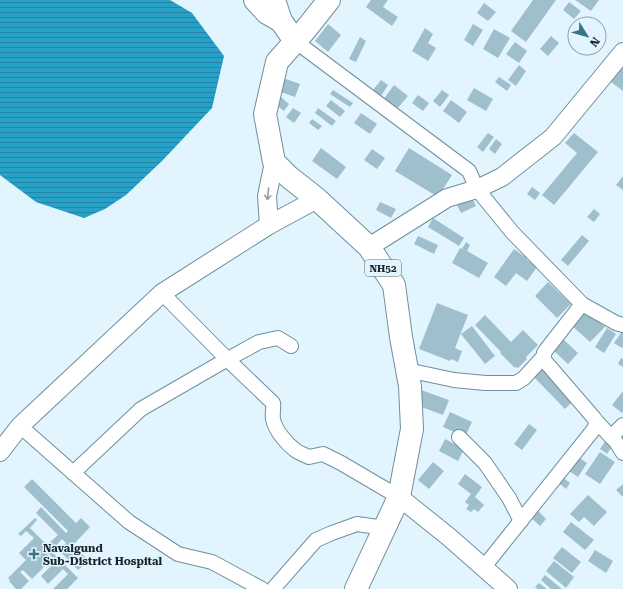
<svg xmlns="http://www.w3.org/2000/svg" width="623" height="589" viewBox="0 0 623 589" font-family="'Roboto Serif',serif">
  <defs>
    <pattern id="water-rules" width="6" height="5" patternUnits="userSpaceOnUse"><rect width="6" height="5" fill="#28a1c9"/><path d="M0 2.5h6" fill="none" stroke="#2283a3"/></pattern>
  </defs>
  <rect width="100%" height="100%" fill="#e2f5fe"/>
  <path fill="url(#water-rules)" d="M0 0H170L192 13 224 56 212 108 162 161 126 195 105 209 84 218 36 202 0 175Z"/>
  <g fill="#a0bfcd">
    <path d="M371 0H388L383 7 398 17 392 26 366 7Z"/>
    <path d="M533 0H556L526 42 511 31Z"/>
    <path d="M575 0H599L591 11Z"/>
    <path d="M569 2 581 11 574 19 563 10Z"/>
    <path d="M484 3 496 12 488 21 477 13Z"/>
    <path d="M328 24 341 35 328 52 315 41Z"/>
    <path d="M473 24 483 30 473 46 464 40Z"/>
    <path d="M425 28 433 34 428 43 436 48 428 61 412 51Z"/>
    <path d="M494 29 510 38 498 58 483 49Z"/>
    <path d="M551 36 559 43 548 56 540 49Z"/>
    <path d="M360 37 366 41 356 62 349 59Z"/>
    <path d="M515 42 527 51 519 63 506 54Z"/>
    <path d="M519 65 526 71 516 86 508 80Z"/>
    <path d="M623 65V91L611 82Z"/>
    <path d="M499 77 511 85 507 91 495 82Z"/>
    <path d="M283 78 300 84 295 97 278 91Z"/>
    <path d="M381 80 388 85 381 96 373 90Z"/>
    <path d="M394 85 408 96 396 110 383 100Z"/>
    <path d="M474 88 493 99 486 111 467 100Z"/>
    <path d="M333 90 353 103 350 107 330 94Z"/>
    <path d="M442 90 449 95 440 107 433 101Z"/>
    <path d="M418 95 429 103 423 111 412 103Z"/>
    <path d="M281 97 289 104 284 111 275 104Z"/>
    <path d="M331 100 345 111 340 117 326 106Z"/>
    <path d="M451 100 467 112 459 123 443 111Z"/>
    <path d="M293 108 301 113 294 123 286 117Z"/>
    <path d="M318 108 336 121 332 126 315 113Z"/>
    <path d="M361 113 377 124 370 134 354 123Z"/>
    <path d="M312 119 322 126 318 130 309 123Z"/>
    <path d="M488 133 494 137 483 152 477 147Z"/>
    <path d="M574 133 598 152 554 205 542 195 577 153 565 143Z"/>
    <path d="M496 139 502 144 495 154 489 149Z"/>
    <path d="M321 148 346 167 337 179 312 161Z"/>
    <path d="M409 148 452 175 438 197 395 171Z"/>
    <path d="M372 149 385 158 377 169 364 160Z"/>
    <path d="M623 176V190L616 185Z"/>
    <path d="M532 187 540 193 535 200 527 194Z"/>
    <path d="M470 193 476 206 461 213 455 201Z"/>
    <path d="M380 202 396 209 391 218 376 210Z"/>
    <path d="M594 209 600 214 594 222 587 217Z"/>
    <path d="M433 218 464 238 459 246 428 227Z"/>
    <path d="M582 235 589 241 568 266 561 260Z"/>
    <path d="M418 236 438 245 434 254 414 244Z"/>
    <path d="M466 242 470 245 467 251 488 263 479 278 452 263 460 248 462 249Z"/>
    <path d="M514 249 527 258 526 259 537 267 527 281 516 273 506 286 494 277Z"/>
    <path d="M548 282 571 304 557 318 535 296Z"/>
    <path d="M437 303 468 315 455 348 462 351 458 362 451 359 450 361 419 349Z"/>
    <path d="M586 310 605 327 590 342 571 325Z"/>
    <path d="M485 315 511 342 523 330 538 345 526 357 527 359 518 368 516 367 515 368 500 353 501 352 475 325Z"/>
    <path d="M472 326 495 356 485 364 461 334Z"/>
    <path d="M607 328 616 334 604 353 595 347Z"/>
    <path d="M623 330V347L622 348 614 343Z"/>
    <path d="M561 337 578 353 568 364 551 348Z"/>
    <path d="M621 358 623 359V367L618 364Z"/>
    <path d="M540 364 575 399 565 409 530 373Z"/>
    <path d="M421 390 449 400 443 415 416 405Z"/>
    <path d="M623 391V411L622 413 612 405Z"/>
    <path d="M450 412 472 422 465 437 443 427Z"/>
    <path d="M529 424 537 430 522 450 514 444Z"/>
    <path d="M445 439 464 449 458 461 439 451Z"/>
    <path d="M606 440 613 445 607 454 600 449Z"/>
    <path d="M600 452 615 462 600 484 585 474Z"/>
    <path d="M575 455 587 463 578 477 566 469Z"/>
    <path d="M433 462 444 471 429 489 418 480Z"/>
    <path d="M465 474 482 487 475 497 484 505 478 512 474 509 471 512 466 509 469 505 465 502 471 494 458 484Z"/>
    <path d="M560 475 570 483 566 489 556 481Z"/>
    <path d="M32 479 76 523 81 518 90 527 73 545 89 561 78 570 59 550 66 543 62 539 51 551 78 578 67 589H53L68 574 63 569 48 584 41 576 56 561 45 550 44 551 52 559 32 579 23 570 20 572 29 581 21 589H16L9 581 10 580 8 578 26 560 19 553 34 538 26 531 21 536 18 534 35 518 37 520 30 528 47 545 58 535 36 513 41 507 66 533 68 531 24 487Z"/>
    <path d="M623 484V497L616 490Z"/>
    <path d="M588 495 607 512 594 526 584 517 579 522 570 514Z"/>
    <path d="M535 508 546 519 540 526 528 515Z"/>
    <path d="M571 522 594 540 585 550 563 532Z"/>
    <path d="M562 547 581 562 572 573 553 558Z"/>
    <path d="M595 550 613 561 606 573 588 561Z"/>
    <path d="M554 561 574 577 566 588 546 571Z"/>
    <path d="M545 575 562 589H551L541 580Z"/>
    <path d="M539 583 547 589H538L535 587Z"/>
  </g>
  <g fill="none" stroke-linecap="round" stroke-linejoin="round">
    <defs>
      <g id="minor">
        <path d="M295 41 469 171 477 189 512 232 582 304 616 323 623 325"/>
        <path d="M162 293 227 359 273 403C274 408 272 413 273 419 275 430 286 443 295 450 299 453 305 455 309 457L323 454 341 463 399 497"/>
        <path d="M407 370 454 380 485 383H516L524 378 544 356"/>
        <path d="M597 422 616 442 623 453"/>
        <path d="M20 426 129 522 178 554 212 562 262 589"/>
        <path d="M459 437 485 463 509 498 521 521"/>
        <path d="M611 437 623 425"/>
        <path d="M73 473 141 409 219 364 259 342 278 338 291 346"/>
        <path d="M484 567 594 429 597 422 594 418 544 360V353L546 350 582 304"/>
        <path d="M273 589 316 540 332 533 357 524 385 528"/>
      </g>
      <g id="tertiary">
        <path d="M269 225 267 196 274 162"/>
        <path d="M369 247 447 198 477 189 502 177 553 137 623 52"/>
        <path d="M0 452 20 426 162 293 269 225 317 199"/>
        <path d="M399 497 449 537 508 589"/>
      </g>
      <g id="primary">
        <path d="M255 0 267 13 281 21"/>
        <path d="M273 0 275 3 281 21 295 41"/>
      </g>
      <path id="trunk" d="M329 0 306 29 277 62 265 114 274 162 289 177 317 199 369 247 394 285 401 337 410 386 412 429 399 497 356 589"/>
    </defs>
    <use href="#minor" stroke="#708f9c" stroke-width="16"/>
    <use href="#tertiary" stroke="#708f9c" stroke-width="20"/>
    <use href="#primary" stroke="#708f9c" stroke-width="24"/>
    <use href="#trunk" stroke="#708f9c" stroke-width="24"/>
    <use href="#minor" stroke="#fff" stroke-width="14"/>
    <use href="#tertiary" stroke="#fff" stroke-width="18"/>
    <use href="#primary" stroke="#fff" stroke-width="22"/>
    <use href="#trunk" stroke="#fff" stroke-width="22"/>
  </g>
  <defs><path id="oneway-shaft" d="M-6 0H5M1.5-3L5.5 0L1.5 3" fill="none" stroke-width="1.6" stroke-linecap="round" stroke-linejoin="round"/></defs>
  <use stroke="#989da0" href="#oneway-shaft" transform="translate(268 194) rotate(96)"/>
  <path fill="#38748b" stroke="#e2f5fe" stroke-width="1.5" d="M32 548h4v4h4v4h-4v4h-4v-4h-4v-4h4z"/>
  <g text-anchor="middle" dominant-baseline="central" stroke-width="3" stroke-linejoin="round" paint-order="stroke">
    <rect fill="#e2f5fe" stroke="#55636a" stroke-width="1" x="365" y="260" width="36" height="16" rx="3"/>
    <g font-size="10" font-weight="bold" fill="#19252b">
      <text x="383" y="268">NH52</text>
    </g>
    <g font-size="11" font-weight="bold" fill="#19252b" stroke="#e2f5fe" text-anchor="start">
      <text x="43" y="548">Navalgund<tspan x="43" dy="13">Sub-District Hospital</tspan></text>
    </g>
  </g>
  <g transform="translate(587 36) rotate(127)"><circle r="19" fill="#e2f5fe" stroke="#92a2aa"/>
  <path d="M0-3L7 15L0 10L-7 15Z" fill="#38748b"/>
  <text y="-6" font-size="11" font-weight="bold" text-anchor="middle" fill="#19252b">N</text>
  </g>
</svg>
